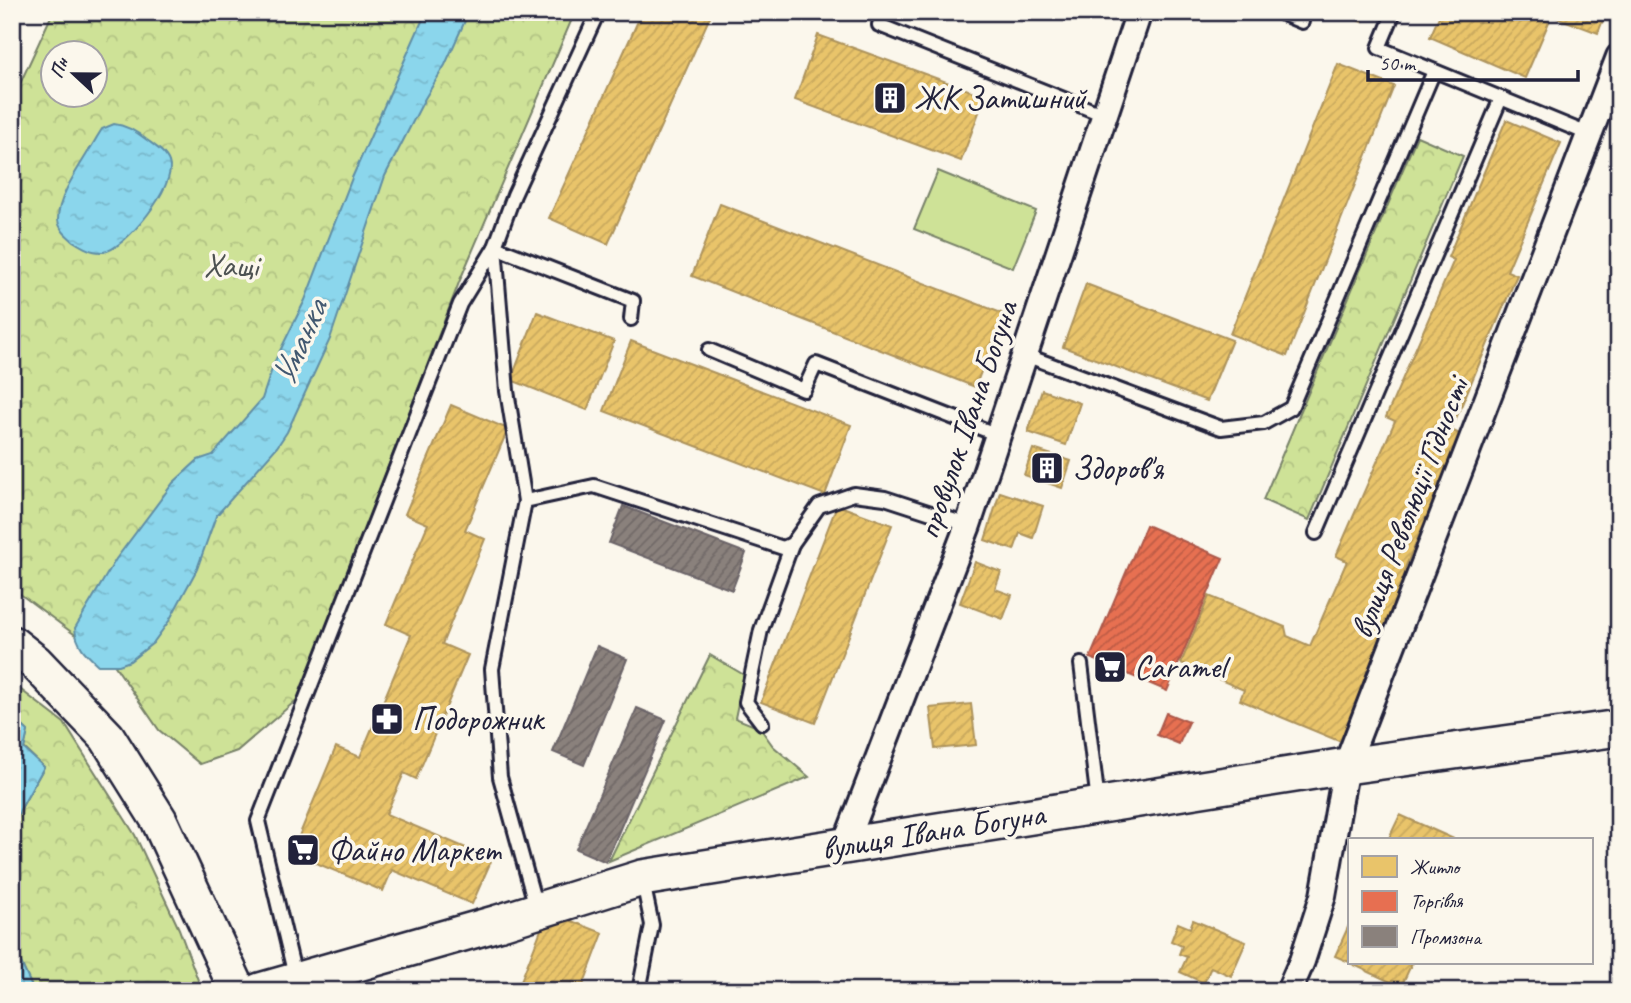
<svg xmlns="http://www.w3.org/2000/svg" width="1631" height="1003" viewBox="0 0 1631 1003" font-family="Caveat,sans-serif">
  <defs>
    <pattern id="park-crowns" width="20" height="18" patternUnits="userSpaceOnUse" patternTransform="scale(1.75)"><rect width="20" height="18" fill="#cee297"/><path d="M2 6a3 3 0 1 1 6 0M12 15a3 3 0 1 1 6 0" fill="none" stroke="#b1c283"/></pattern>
    <pattern id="water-ripples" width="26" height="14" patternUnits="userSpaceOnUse" patternTransform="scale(1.75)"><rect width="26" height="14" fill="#8bd6ec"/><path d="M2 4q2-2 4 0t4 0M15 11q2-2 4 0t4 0" fill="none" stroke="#78b7cb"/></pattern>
    <pattern id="homes-hatch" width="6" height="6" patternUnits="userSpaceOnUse" patternTransform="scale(1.75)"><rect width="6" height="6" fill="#e9c46a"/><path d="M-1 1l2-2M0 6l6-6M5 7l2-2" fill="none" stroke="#c8a85d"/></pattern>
    <pattern id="shops-hatch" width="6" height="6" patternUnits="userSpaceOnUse" patternTransform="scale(1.75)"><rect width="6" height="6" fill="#e76f51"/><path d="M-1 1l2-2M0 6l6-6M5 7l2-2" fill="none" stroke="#bb5b44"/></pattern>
    <pattern id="industry-hatch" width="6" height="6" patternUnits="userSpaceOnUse" patternTransform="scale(1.75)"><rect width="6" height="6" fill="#8a817c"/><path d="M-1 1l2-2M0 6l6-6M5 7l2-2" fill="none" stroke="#706967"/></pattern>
  </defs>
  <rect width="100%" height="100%" fill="#fbf7ec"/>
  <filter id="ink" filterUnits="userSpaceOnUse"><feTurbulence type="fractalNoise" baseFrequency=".0143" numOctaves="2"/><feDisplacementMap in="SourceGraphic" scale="14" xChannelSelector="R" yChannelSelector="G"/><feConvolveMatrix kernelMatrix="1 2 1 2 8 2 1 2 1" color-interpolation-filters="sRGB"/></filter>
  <g filter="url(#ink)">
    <path fill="#cee297" stroke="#788269" stroke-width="2" d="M938 171 1036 211 1013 268 914 229Z"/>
    <g fill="url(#park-crowns)" stroke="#788269" stroke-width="2" fill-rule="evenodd">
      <path d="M53 12H575L460 280 299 698 237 751 200 764 159 730 113 663 12 588V101ZM52 52H94V94H52Z"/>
      <path d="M1417 136 1463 156 1309 520 1263 500Z"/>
      <path d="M710 655 744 675 735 718 760 728 773 746 809 777 609 861Z"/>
      <path d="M12 683 64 723 135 835 179 929 202 991H35L31 985 12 943V835L20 810 44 767 24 748 28 731 12 716Z"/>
    </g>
    <g fill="url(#water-ripples)" stroke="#618ea5" stroke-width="2">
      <path d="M426 12H469L445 65 424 100 385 176 330 339 287 432 277 447 216 516 197 569 169 621 153 643 130 661 119 665H98C86 654 76 645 75 628L116 559 173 483 198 460 213 455 262 399 274 363 305 300 352 178Z"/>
      <path d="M114 124C126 125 137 132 147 140 155 146 166 153 169 162 178 184 125 250 103 252 92 253 81 246 73 241 66 235 59 229 58 220 57 195 85 159 97 137L102 129Z"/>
      <path d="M12 716 28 731 24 749 44 767 20 810 12 835Z"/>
      <path d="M12 943 31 985 35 991H12Z"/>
    </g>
    <g fill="url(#homes-hatch)" stroke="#ad935c" stroke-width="2">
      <path d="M642 12H712L608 244 549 218Z"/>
      <path d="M944 12H962L960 18Z"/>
      <path d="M1337 12H1366L1362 22Z"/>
      <path d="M1441 12H1526L1549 22 1525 78 1430 37Z"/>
      <path d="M1551 12H1606L1598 33 1550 15Z"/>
      <path d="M818 35 985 96 961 161 795 100Z"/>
      <path d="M1338 64 1394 86 1287 356 1230 334Z"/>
      <path d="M1506 120 1561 143 1507 271 1517 275 1451 430 1462 435 1405 568 1413 572 1341 742 1240 700 1244 690 1181 663 1209 596 1285 627 1287 636 1310 646 1347 561 1336 556 1395 421 1386 417 1454 260 1448 257Z"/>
      <path d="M720 204 1004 314 975 387 692 276Z"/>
      <path d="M1086 284 1232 340 1207 401 1063 347Z"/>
      <path d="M537 312 614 341 587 410 511 380Z"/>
      <path d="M631 341 851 425 825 495 604 411Z"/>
      <path d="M1042 390 1080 403 1066 445 1028 432Z"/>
      <path d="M451 405 508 429 465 530 485 539 442 644 468 655 416 779 404 773 386 814 492 859 472 904 392 870 383 891 292 853 336 747 360 757 411 635 386 624 428 524 405 514Z"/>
      <path d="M1033 449 1071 461 1062 488 1024 475Z"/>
      <path d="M1000 492 1043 506 1033 538 1020 533 1014 550 985 540Z"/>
      <path d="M837 505 892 525 815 723 761 702Z"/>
      <path d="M975 562 1001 572 995 589 1012 595 1003 619 960 603Z"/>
      <path d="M971 704 976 745 935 749 930 708Z"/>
      <path d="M1400 815 1456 840H1388Z"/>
      <path d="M548 912 603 933 581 991H517Z"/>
      <path d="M1193 920 1246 942 1231 976 1211 967 1204 983 1180 972 1187 957 1179 954 1182 946 1171 941 1178 923 1190 928Z"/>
      <path d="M1349 925V962L1335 956Z"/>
      <path d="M1350 963H1412L1401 987Z"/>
    </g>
    <g fill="url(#shops-hatch)" stroke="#ac584a" stroke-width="2">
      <path d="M1146 525 1223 558 1167 691 1090 658Z"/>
      <path d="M1166 713 1189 722 1179 744 1157 735Z"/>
    </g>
    <g fill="url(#industry-hatch)" stroke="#6b6468" stroke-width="2">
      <path d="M623 506 746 553 732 590 609 543Z"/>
      <path d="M597 646 627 659 584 765 553 752Z"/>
      <path d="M637 708 666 720 606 862 576 849Z"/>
    </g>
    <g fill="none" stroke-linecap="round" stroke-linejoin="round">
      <defs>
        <g id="service">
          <path d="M883 12 879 25 1104 115"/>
          <path d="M1278 12 1302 22"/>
          <path d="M1394 12 1379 48 1588 134"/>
          <path d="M709 350 804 390 816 364 998 435"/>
          <path d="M1025 355 1221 428 1264 423 1291 408 1434 71"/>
          <path d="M525 501 507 391 495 247 514 195 598 12"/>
          <path d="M1316 533 1501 98"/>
          <path d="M1081 664 1098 802"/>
          <path d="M762 723 746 702 761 630 792 544"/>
          <path d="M536 907 500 777 492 669 525 501 594 486 783 548 792 544 819 506 854 494 885 498 968 525"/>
          <path d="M296 980 258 821 460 304 495 247 633 301 631 319"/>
          <path d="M639 991 652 925 643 882"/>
        </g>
        <g id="minor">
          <path d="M845 845 968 525 1139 12"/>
          <path d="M1289 991 1302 961 1323 896 1346 766 1619 57"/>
        </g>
        <g id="secondary">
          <path d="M12 644 36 663 107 737 159 820 238 991"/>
          <path d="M260 991 498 923 642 878 1346 766 1619 728"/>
        </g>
      </defs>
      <use href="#service" stroke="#22223b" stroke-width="18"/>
      <use href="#minor" stroke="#22223b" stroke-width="30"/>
      <use href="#secondary" stroke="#22223b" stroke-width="40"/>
      <use href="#service" stroke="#fbf7ec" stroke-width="12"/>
      <use href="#minor" stroke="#fbf7ec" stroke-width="24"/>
      <use href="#secondary" stroke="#fbf7ec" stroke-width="35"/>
    </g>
  </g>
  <defs>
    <symbol id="building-square" viewBox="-11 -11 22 22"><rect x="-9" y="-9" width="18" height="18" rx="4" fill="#22223b" stroke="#fbf7ec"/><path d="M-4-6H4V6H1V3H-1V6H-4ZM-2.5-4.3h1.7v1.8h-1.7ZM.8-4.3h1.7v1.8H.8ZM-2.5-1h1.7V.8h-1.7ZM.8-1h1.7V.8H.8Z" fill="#fff"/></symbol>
    <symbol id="supermarket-square" viewBox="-11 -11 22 22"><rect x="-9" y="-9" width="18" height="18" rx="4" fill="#22223b" stroke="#fbf7ec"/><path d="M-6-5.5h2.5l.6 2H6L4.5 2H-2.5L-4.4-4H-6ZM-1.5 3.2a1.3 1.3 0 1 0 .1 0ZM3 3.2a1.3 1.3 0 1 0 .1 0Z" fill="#fff"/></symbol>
    <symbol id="pharmacy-square" viewBox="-11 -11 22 22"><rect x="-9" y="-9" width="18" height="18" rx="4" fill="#22223b" stroke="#fbf7ec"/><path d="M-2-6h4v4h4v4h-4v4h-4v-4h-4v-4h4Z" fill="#fff"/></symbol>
  </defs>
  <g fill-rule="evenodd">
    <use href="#building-square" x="871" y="79" width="38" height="38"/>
    <use href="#building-square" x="1028" y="449" width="38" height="38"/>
    <use href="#supermarket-square" x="1091" y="648" width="38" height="38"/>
    <use href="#pharmacy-square" x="368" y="700" width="38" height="38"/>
    <use href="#supermarket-square" x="284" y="831" width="38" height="38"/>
  </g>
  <g text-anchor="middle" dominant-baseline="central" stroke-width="7" stroke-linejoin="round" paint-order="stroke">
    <g font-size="33" fill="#22223b" stroke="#fbf7ec" text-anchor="start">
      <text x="914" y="98">ЖК Затишний</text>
      <text x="1072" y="468">Здоров'я</text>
      <text x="1134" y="667">Caramel</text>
      <text x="412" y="719">Подорожник</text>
      <text x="328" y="850">Файно Маркет</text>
    </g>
    <g font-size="33" fill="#4d5252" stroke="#fbf7ec">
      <text x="231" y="265">Хащі</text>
    </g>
    <g font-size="33" fill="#22223b" stroke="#fbf7ec">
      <text transform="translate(967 420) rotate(-71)">провулок Івана Богуна</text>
      <text transform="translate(1409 508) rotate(-69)">вулиця Революції Гідності</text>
      <text transform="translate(933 831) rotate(-9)">вулиця Івана Богуна</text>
    </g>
    <g font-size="35" font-style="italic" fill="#425870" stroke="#fbf7ec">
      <text transform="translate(299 343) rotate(-66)">Уманка</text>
    </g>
  </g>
  <rect width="1631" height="1003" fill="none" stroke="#fbf7ec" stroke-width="42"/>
  <rect x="21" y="21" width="1589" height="961" fill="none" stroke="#22223b" stroke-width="2.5" filter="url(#ink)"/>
  <rect x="1348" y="838" width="245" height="126" fill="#fbf7ec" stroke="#a4a2a5" stroke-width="2"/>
  <rect x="1362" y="856" width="35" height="21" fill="#e9c46a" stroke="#a4a2a5" stroke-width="2"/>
  <text x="1410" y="874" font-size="21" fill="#22223b">Житло</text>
  <rect x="1362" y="891" width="35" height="21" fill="#e76f51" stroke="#a4a2a5" stroke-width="2"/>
  <text x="1410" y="908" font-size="21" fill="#22223b">Торгівля</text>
  <rect x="1362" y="926" width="35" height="21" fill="#8a817c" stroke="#a4a2a5" stroke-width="2"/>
  <text x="1410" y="944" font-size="21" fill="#22223b">Промзона</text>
  <g transform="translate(74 74) rotate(292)"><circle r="33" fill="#fbf7ec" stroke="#a4a2a5" stroke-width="2"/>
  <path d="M0-5L12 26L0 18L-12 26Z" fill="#22223b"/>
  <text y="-10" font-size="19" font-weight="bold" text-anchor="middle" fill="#22223b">Пн</text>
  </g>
  <path d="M1368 70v10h210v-10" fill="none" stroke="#22223b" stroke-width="3.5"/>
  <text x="1379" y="70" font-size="21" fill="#22223b" stroke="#fbf7ec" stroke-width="5" paint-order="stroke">50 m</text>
</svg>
